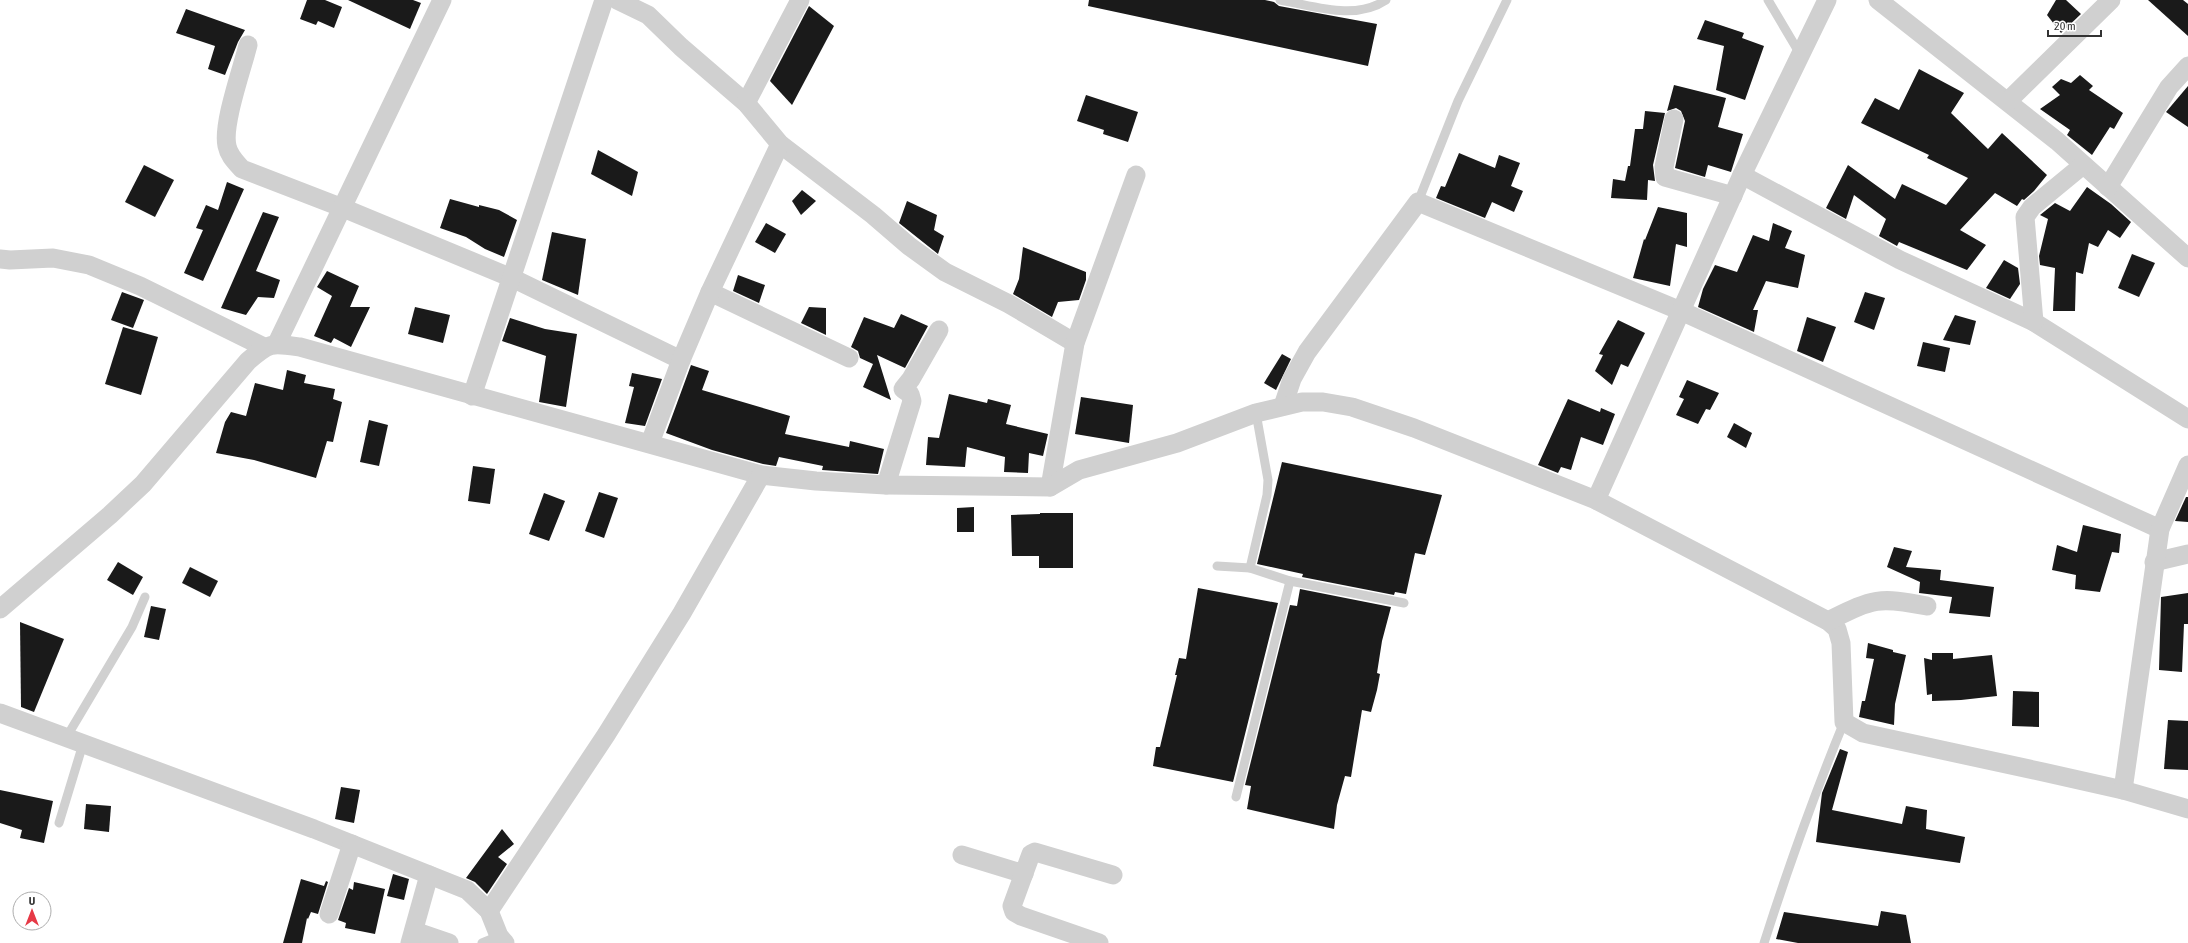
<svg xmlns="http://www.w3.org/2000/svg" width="2188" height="943" viewBox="0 0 2188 943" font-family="'Asap Condensed',sans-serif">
  <rect width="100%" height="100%" fill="#fff"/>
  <g fill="#1a1a1a">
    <path d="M307 0H325L342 7 334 28 318 21 316 25 300 19Z"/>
    <path d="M348 0H413L421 3 410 29Z"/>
    <path d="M1089 0H1265L1274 2 1279 6 1377 24 1368 66 1088 6Z"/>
    <path d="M2056 0H2066L2081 14 2061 33 2047 15Z"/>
    <path d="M2148 0H2183L2188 4V36Z"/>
    <path d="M809 6 834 26 792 105 770 81Z"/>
    <path d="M186 9 245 30 238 42 225 75 208 69 215 46 176 33Z"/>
    <path d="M1705 20 1744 33 1742 38 1764 46 1745 100 1716 90 1724 46 1697 39Z"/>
    <path d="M1919 69 1964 93 1951 113 1988 149 2002 133 2047 175 2034 191 2024 200 2022 199 2017 206 1995 193 1960 230 1986 245 1967 270 1899 242 1897 246 1879 236 1886 219 1854 195 1846 219 1826 208 1848 165 1895 199 1902 184 1946 205 1968 178 1927 158 1929 155 1861 123 1875 98 1899 110Z"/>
    <path d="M2080 75 2093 86 2089 90 2123 113 2114 129 2110 127 2092 155 2067 135 2070 130 2040 109 2060 95 2052 87 2061 79 2071 83Z"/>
    <path d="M1674 85 1726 98 1718 127 1743 134 1731 172 1708 165 1705 177 1675 168 1685 121 1681 111 1676 108 1667 111Z"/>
    <path d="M2188 86V127L2166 112Z"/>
    <path d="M1086 95 1138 112 1128 142 1103 134 1104 130 1077 121Z"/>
    <path d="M1645 111 1665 113 1653 165 1655 181 1648 180 1647 200 1611 198 1613 179 1625 181 1628 166H1630L1635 129H1643Z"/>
    <path d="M598 150 638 172 632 196 591 174Z"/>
    <path d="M1459 153 1495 168 1499 155 1520 163 1511 186 1523 191 1514 212 1492 202 1485 218 1436 198 1441 186 1445 187Z"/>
    <path d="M144 165 174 180 155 217 125 202Z"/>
    <path d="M227 182 244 189 203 281 184 273 203 230 196 228 206 205 218 210Z"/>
    <path d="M2087 187 2111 204 2131 222 2120 238 2108 230 2098 247 2089 243 2083 274 2076 272 2075 311H2053L2055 268 2040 265 2039 256 2048 219 2040 215 2055 203 2070 211Z"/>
    <path d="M802 190 816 201 801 215 792 201Z"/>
    <path d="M450 199 479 207V205L499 210 517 220 504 257 485 249 466 237 440 228Z"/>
    <path d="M907 201 937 215 934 230 944 236 938 254 899 223Z"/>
    <path d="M1658 207 1687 213V247L1676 244 1670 286 1633 278 1644 239 1645 240Z"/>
    <path d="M263 212 279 217 256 271 280 280 274 298 258 297 246 315 221 308Z"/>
    <path d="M766 223 786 234 775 253 755 242Z"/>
    <path d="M1773 223 1792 231 1785 248 1805 255 1798 288 1766 281 1753 310H1758L1754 332 1698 307 1703 289 1715 265 1737 272 1753 235 1769 241Z"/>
    <path d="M552 232 586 239 578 295 542 280Z"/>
    <path d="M1023 247 1086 272V280L1079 300 1058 302 1052 317 1013 294 1019 279Z"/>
    <path d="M2132 254 2155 263 2139 297 2118 288Z"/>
    <path d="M2004 260 2018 268 2020 284 2010 299 1986 288Z"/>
    <path d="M327 271 359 286 350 307H370L351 347 334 338 331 343 314 336 332 296 317 287Z"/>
    <path d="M738 275 765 285 759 303 733 291Z"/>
    <path d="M122 292 144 300 133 328 111 320Z"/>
    <path d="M1865 292 1885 298 1874 330 1854 322Z"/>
    <path d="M415 307 450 315 443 343 408 334Z"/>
    <path d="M809 307 826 308V335L801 323Z"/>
    <path d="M901 314 928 326 905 368 877 355 891 400 863 387 873 364 860 358 858 351 851 347 864 317 894 328Z"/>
    <path d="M1955 315 1976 321 1970 345 1943 340Z"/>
    <path d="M1807 317 1836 327 1823 362 1797 351Z"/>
    <path d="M510 318 545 329 577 334 566 407 539 402 546 356 502 341Z"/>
    <path d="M1618 320 1645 333 1628 367 1621 364 1612 385 1595 371 1603 355 1599 354Z"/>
    <path d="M123 327 158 337 141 395 105 384Z"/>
    <path d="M1923 342 1950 348 1945 372 1917 366Z"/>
    <path d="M1282 354 1291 359 1276 390 1264 383Z"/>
    <path d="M691 365 709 371 702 390 790 416 785 434 849 447 850 441 884 449 878 474 822 470 823 466 779 457 776 466 763 464 712 450 666 433Z"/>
    <path d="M287 370 306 375 304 383 335 389 333 399 342 402 333 442 327 441 316 478 254 460 216 453 225 422 231 412 246 416 255 383 283 390Z"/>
    <path d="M632 373 662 379 645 426 625 423 634 387 629 386Z"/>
    <path d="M1687 380 1719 393 1710 410 1706 409 1698 424 1676 415 1684 399 1679 397Z"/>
    <path d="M949 394 987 403 988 399 1011 405 1006 424 1048 434 1043 456 1029 453 1028 473 1004 472 1005 457 967 447 965 467 926 465 928 437 939 438Z"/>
    <path d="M1081 397 1133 405 1129 443 1075 434Z"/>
    <path d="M1568 399 1600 412 1601 408 1615 414 1603 445 1581 437 1571 470 1561 467 1558 473 1538 465Z"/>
    <path d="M369 420 388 425 379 466 360 462Z"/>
    <path d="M1734 423 1752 433 1746 448 1727 437Z"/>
    <path d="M1282 462 1442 495 1425 555 1415 553 1406 594 1395 592 1394 595 1302 577 1303 574 1257 564Z"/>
    <path d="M473 466 495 469 490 504 468 501Z"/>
    <path d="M599 492 618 498 604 538 585 531Z"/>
    <path d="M544 493 565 501 549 541 529 534Z"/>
    <path d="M2186 497H2188V522L2175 521Z"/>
    <path d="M974 507V532H957V508Z"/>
    <path d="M1040 513H1073V568H1039V556H1012L1011 515 1040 514Z"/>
    <path d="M2083 525 2121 534 2119 553 2112 552 2100 592 2075 589 2076 575 2052 570 2057 545 2077 552Z"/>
    <path d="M1894 547 1912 551 1906 567 1941 570 1940 580 1994 587 1990 617 1949 613 1952 597 1919 593 1920 582 1887 567Z"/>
    <path d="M118 562 143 577 133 595 107 580Z"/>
    <path d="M190 567 218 581 210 597 182 583Z"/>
    <path d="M1198 588 1278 603 1233 782 1153 766 1156 747H1160L1177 675H1175L1179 658 1186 659Z"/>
    <path d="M1300 589 1391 607 1382 641 1377 673 1380 674 1377 690 1371 712 1362 710 1351 777 1345 776 1337 805 1334 829 1247 809 1251 786 1245 785 1290 605 1297 606Z"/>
    <path d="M2188 593V624H2184L2182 672 2159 670 2161 597Z"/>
    <path d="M151 606 166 609 159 640 144 637Z"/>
    <path d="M20 622 64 639 34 712 21 707Z"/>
    <path d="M1868 643 1893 650V652L1906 655 1895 704 1894 725 1859 717 1862 701H1865L1874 659 1866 658Z"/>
    <path d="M1932 653H1953V659L1992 655 1997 696 1961 700 1932 701V694L1927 695 1924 658 1932 660Z"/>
    <path d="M2013 691 2039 692V727L2012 726Z"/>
    <path d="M2168 720 2188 721V770L2164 769Z"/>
    <path d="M1840 749 1848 752 1832 810 1902 824 1906 806 1927 810 1926 829 1965 837 1960 863 1816 842 1822 793Z"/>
    <path d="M341 787 360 790 354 823 335 819Z"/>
    <path d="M0 790 53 801 44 843 20 838 22 830 0 823Z"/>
    <path d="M86 804 111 806 109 832 84 829Z"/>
    <path d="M502 829 514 844 498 857 507 864 487 894 475 882 466 878Z"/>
    <path d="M393 874 409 879 404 900 387 896Z"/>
    <path d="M301 879 324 886 326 881 328 882 318 914 311 912 308 919 307 918 302 943H283Z"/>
    <path d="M354 882 385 889 375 934 345 928 346 923 338 920 349 888 353 890Z"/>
    <path d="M1881 911 1906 915 1911 943H1798L1776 939 1784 912 1878 926Z"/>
  </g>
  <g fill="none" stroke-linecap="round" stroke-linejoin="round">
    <g stroke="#d0d0d0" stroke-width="9">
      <path d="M1280 0C1314 6 1355 21 1386 0"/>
      <path d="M1768 0 1800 54"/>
      <path d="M1418 202 1458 101 1507 0"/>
      <path d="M1256 413 1268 480 1267 495 1250 568 1290 581 1404 603"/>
      <path d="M1217 566 1250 568"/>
      <path d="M66 738 132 627 145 597"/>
      <path d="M1236 797 1290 581"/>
      <path d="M59 823 83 744"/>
      <path d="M482 943 499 936"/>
      <path d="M1764 943C1788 868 1814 795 1844 722"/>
    </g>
    <g stroke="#d0d0d0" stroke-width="19">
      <path d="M617 0 648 15 681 47 746 103 780 144 873 215 909 246 945 272 1009 304 1075 343"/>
      <path d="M1878 0 2057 141 2188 258"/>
      <path d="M248 45C242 69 222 125 227 146 229 156 236 162 242 169L343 208 512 278 681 360"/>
      <path d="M2008 101 2111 0"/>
      <path d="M746 103 800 0"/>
      <path d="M1674 119 1664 167 1665 177 1733 196"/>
      <path d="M1742 175 1900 260 2034 322 2188 419"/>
      <path d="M2108 187 2169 87 2188 66"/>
      <path d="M0 259 10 260 53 258 89 265 140 286 264 347"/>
      <path d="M710 292 849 358"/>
      <path d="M2034 322 2025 217 2032 207 2083 165"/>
      <path d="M277 343 442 0"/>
      <path d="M472 396 604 0"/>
      <path d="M1283 406 1292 379 1307 352 1418 202 1681 311 2160 529"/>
      <path d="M650 443 681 360 710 292 780 144"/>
      <path d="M886 485 912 401 910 394 903 389 911 379 939 330"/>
      <path d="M1050 487 1075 343 1136 175"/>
      <path d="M1596 500 1742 175 1827 0"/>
      <path d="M2154 562 2188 554"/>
      <path d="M0 609 110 515 143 484 248 361C270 342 271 343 300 347L761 475 816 481 886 485 1050 487 1079 470 1177 443 1256 413 1302 402H1323L1352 407 1414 428 1596 500 1828 621 1837 629 1841 643 1844 722 1863 733 2043 772 2123 790 2188 809"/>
      <path d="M1828 621C1873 599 1877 596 1927 606"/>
      <path d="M0 713 314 829 467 890 489 911 499 936 505 943"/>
      <path d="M2123 790 2160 529 2188 465"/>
      <path d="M962 855 1024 874"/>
      <path d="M489 911 606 735 682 613 761 475"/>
      <path d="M329 914 352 844"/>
      <path d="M414 931 449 943"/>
      <path d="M410 943 429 875"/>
      <path d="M1099 943 1021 916 1014 912 1012 906 1031 854 1035 852 1113 875"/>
    </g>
  </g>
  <g transform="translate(32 911)"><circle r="19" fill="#ffffff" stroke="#adadad"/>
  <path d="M0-3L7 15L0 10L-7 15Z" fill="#e63946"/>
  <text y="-6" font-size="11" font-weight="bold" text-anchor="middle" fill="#333333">U</text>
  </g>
  <path d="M2048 30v6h53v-6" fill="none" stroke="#333333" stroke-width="2"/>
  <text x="2054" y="30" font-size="12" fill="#333333" stroke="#ffffff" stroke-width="3" paint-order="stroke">20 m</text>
</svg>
